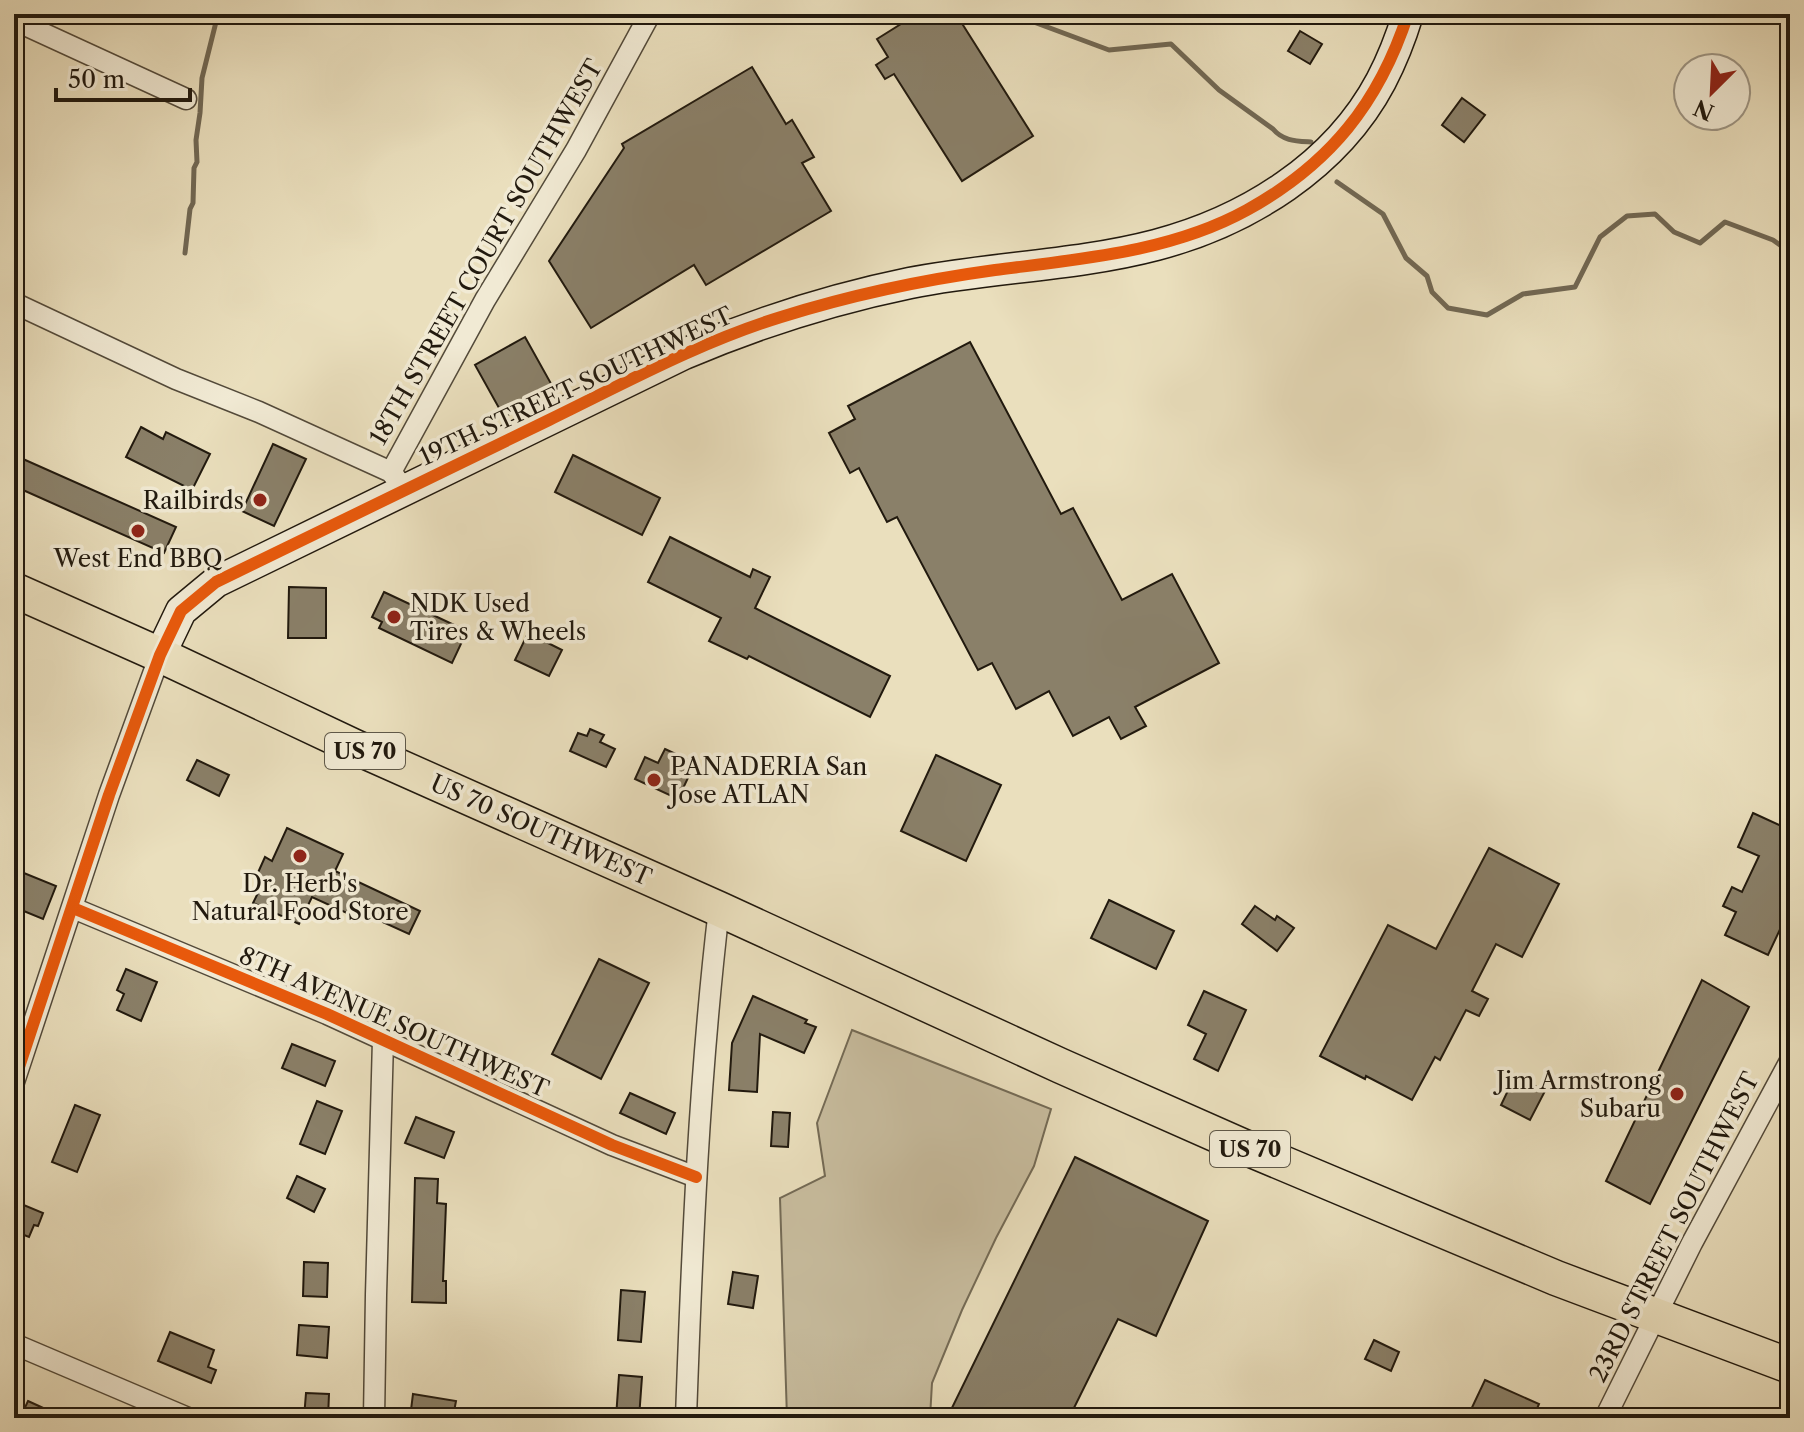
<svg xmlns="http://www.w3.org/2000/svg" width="1804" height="1432" viewBox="0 0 1804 1432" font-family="'Libre Caslon Text',serif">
  <rect width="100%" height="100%" fill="#eadfbd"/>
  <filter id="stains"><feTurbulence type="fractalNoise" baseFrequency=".0025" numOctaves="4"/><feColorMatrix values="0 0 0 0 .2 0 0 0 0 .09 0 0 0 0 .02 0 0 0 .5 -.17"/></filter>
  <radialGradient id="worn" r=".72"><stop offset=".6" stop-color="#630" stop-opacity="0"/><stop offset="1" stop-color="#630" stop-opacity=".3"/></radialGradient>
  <path fill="#c8bd9f" stroke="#746b56" stroke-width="2" d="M852 1030 1051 1109 1034 1166 996 1238 962 1310 932 1383 930 1418H787L780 1198 825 1176 817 1123Z"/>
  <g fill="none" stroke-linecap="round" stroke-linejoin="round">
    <g stroke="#716854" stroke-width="5">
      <path d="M1018 14 1023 18 1109 50 1171 44 1219 90 1273 129C1283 141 1296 141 1311 142"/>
      <path d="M1337 182 1383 214 1406 258 1427 276 1432 292 1448 308 1487 315 1523 294 1575 287 1600 237 1627 216 1655 214 1674 232 1700 243 1725 222 1773 240 1790 252"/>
      <path d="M185 253 190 209 193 203 194 168 197 162 196 140 200 113 202 78 218 14"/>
    </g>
  </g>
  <g fill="#8a8069" stroke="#21190e" stroke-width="2">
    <path d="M917 14H956L1033 136 962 181 894 74 885 79 876 65 888 57 877 39Z"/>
    <path d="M1300 31 1322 44 1310 64 1288 51Z"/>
    <path d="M752 67 786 124 792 120 814 157 802 163 831 211 706 285 694 265 591 328 549 261 624 148 622 144Z"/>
    <path d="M1462 98 1485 115 1464 142 1442 125Z"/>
    <path d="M525 337 554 389 504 417 475 365Z"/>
    <path d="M970 342 1061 514 1073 508 1122 600 1172 574 1219 663 1135 707 1146 726 1121 739 1109 717 1073 736 1049 691 1016 709 992 663 978 670 897 517 887 522 859 468 850 473 829 433 855 419 848 406Z"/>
    <path d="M141 427 163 439 166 432 210 454 192 490 126 457Z"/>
    <path d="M273 444 306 459 274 526 242 511Z"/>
    <path d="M14 455 176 527 164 553 14 486Z"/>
    <path d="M573 455 660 498 642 535 555 492Z"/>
    <path d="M670 537 750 577 753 569 770 577 755 608 890 676 870 717 749 656 747 659 709 641 721 618 648 582Z"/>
    <path d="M289 587 326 588V638H288Z"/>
    <path d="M384 592 467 631 452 663 379 628 382 622 372 617Z"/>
    <path d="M528 633 562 650 549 676 515 660Z"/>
    <path d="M590 729 604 735 600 742 615 749 606 767 570 751 578 733 587 736Z"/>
    <path d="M665 749 695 763 678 799 635 779 645 757 658 763Z"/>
    <path d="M936 755 1001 785 966 861 901 831Z"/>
    <path d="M197 760 229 775 219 796 187 780Z"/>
    <path d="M1753 813 1790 830V908L1768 955 1725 935 1736 912 1723 906 1732 887 1742 892 1759 856 1738 847Z"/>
    <path d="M287 828 343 854 335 871 420 911 409 934 352 908 349 914 312 897 299 924 253 903 264 881 256 877 265 857 272 861Z"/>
    <path d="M1489 848 1559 884 1522 957 1496 944 1472 991 1488 999 1479 1016 1466 1010 1440 1060 1435 1057 1412 1100 1366 1076 1365 1079 1320 1056 1388 925 1436 949Z"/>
    <path d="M14 869 56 886 43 919 14 907Z"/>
    <path d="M1109 900 1174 931 1156 969 1091 938Z"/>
    <path d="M1255 906 1275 920 1277 916 1294 928 1277 951 1242 924Z"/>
    <path d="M599 959 649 983 601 1079 552 1054Z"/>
    <path d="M126 969 157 982 141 1021 117 1010 124 994 117 990Z"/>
    <path d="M1702 980 1749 1007 1650 1204 1606 1181Z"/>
    <path d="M1204 991 1246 1010 1218 1071 1194 1059 1206 1034 1188 1025Z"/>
    <path d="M753 996 807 1020 805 1023 816 1027 804 1053 760 1034 757 1092 729 1090 732 1043Z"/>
    <path d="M292 1044 335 1061 325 1086 282 1068Z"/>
    <path d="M1515 1076 1545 1091 1530 1120 1501 1105Z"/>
    <path d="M630 1093 675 1113 666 1134 620 1113Z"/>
    <path d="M317 1101 342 1111 325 1154 300 1144Z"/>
    <path d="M75 1105 100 1115 77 1172 52 1162Z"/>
    <path d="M773 1112 790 1113 788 1147 771 1146Z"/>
    <path d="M416 1117 454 1132 444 1158 405 1143Z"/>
    <path d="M1075 1157 1208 1221 1156 1336 1118 1319 1069 1418H947Z"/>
    <path d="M297 1176 325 1189 314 1212 287 1198Z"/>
    <path d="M415 1178 438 1179 437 1203 446 1204 443 1281H446V1303L412 1302Z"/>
    <path d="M14 1201 43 1213 38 1226 34 1225 29 1237 14 1231Z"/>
    <path d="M304 1262 328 1263 327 1297 303 1296Z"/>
    <path d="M733 1272 758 1276 753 1308 728 1304Z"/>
    <path d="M621 1290 645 1292 641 1342 618 1340Z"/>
    <path d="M299 1325 329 1327 327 1358 297 1355Z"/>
    <path d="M170 1332 214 1350 208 1367 216 1370 211 1383 158 1361Z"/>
    <path d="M1374 1340 1399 1352 1391 1371 1365 1359Z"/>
    <path d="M619 1375 642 1377 639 1418H616Z"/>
    <path d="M1485 1380 1539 1404 1533 1418H1467Z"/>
    <path d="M306 1393 329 1394 328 1418H304Z"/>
    <path d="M413 1394 456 1401 453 1417 438 1414V1418H410Z"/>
    <path d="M28 1401 65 1418H20Z"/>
  </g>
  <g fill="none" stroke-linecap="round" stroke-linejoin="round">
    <defs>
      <g id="street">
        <path d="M14 20 186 99"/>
        <path d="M14 303 176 379 259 412 391 472 398 481"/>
        <path d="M391 472 485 300 576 150 650 14"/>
        <path d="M73 908 327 1014 612 1145 696 1177"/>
        <path d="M14 1082 109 795 160 655"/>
        <path d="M14 1344 188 1418"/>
        <path d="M374 1418 376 1295 383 1040"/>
        <path d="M686 1418C692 1248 699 1078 719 909"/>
        <path d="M1605 1418 1692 1243 1790 1061"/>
      </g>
      <path id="secondary" d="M160 655 181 611 216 582 684 354C757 323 832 299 910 283 991 267 1076 266 1156 245 1247 221 1336 166 1381 81 1392 60 1401 37 1408 14"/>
      <path id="primary" d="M14 590 160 655 355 747 719 909 1061 1066 1242 1146 1556 1278 1790 1366"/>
    </defs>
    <use href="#street" stroke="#534a3a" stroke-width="23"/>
    <use href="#secondary" stroke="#21190e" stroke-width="33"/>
    <use href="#primary" stroke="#21190e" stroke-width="37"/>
    <use href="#street" stroke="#f1ead4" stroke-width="20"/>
    <use href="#secondary" stroke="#f1ead4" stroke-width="30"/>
    <use href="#primary" stroke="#eadfbd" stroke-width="34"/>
    <defs>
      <g id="cycleway">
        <path d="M73 908 327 1014 612 1145 696 1177"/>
        <path d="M14 1082 109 795 160 655 181 611 216 582C327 529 438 475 549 420 625 383 700 342 781 317 851 295 922 280 995 270 1080 259 1171 252 1247 210 1330 164 1379 103 1408 14"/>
      </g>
    </defs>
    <use href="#cycleway" stroke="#f1ead4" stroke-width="17"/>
    <use href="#cycleway" stroke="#e8590c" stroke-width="12"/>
  </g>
  <g fill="#8f2418" stroke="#f1ead4" stroke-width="3">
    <circle cx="260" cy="500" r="8"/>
    <circle cx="138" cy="531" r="8"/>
    <circle cx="394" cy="617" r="8"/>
    <circle cx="654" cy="780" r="8"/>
    <circle cx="300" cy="856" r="8"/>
    <circle cx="1677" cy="1094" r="8"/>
  </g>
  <g text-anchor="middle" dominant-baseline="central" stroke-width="7" stroke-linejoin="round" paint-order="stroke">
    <g fill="#f1ead4" stroke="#5f5849" stroke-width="2">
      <rect x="325" y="733" width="80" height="36" rx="6"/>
      <rect x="1210" y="1131" width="80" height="36" rx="6"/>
    </g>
    <g font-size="22" font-weight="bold" fill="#21190e">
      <text x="365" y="751">US 70</text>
      <text x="1250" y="1149">US 70</text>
    </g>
    <g font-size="24" fill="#21190e" stroke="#f1ead4">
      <text transform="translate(486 252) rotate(-60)">18TH STREET COURT SOUTHWEST</text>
      <text transform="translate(576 386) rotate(-25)">19TH STREET SOUTHWEST</text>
      <text transform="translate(541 830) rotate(24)">US 70 SOUTHWEST</text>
      <text transform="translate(394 1022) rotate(24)">8TH AVENUE SOUTHWEST</text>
      <text transform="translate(1674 1227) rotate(-63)">23RD STREET SOUTHWEST</text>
    </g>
    <g font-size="24" fill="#21190e" stroke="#f1ead4" text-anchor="end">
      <text x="244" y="500">Railbirds</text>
      <text x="138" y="558" text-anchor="middle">West End BBQ</text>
      <text x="410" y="603" text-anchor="start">NDK Used<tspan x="410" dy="28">Tires &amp; Wheels</tspan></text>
      <text x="670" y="766" text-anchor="start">PANADERIA San<tspan x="670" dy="28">Jose ATLAN</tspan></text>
      <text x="300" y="883" text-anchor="middle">Dr. Herb's<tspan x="300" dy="28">Natural Food Store</tspan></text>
      <text x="1661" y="1080">Jim Armstrong<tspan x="1661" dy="28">Subaru</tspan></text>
    </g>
  </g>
  <rect width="1804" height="1432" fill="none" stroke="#eadfbd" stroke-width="48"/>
  <rect x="16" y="16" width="1772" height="1400" fill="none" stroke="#21190e" stroke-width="4"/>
  <rect x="24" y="24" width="1756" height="1384" fill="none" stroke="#21190e" stroke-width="2"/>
  <g transform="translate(1712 92) rotate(204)"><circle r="38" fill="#f1ead4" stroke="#9e9685" stroke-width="2"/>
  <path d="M0-6L14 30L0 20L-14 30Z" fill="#8f2418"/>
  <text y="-12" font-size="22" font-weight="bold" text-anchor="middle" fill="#21190e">N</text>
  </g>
  <path d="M56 88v12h134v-12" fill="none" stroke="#21190e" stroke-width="4"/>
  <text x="68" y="88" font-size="24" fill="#21190e" stroke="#f1ead4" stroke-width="6" paint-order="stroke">50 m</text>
  <rect width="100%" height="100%" filter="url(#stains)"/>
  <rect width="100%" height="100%" fill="url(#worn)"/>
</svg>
